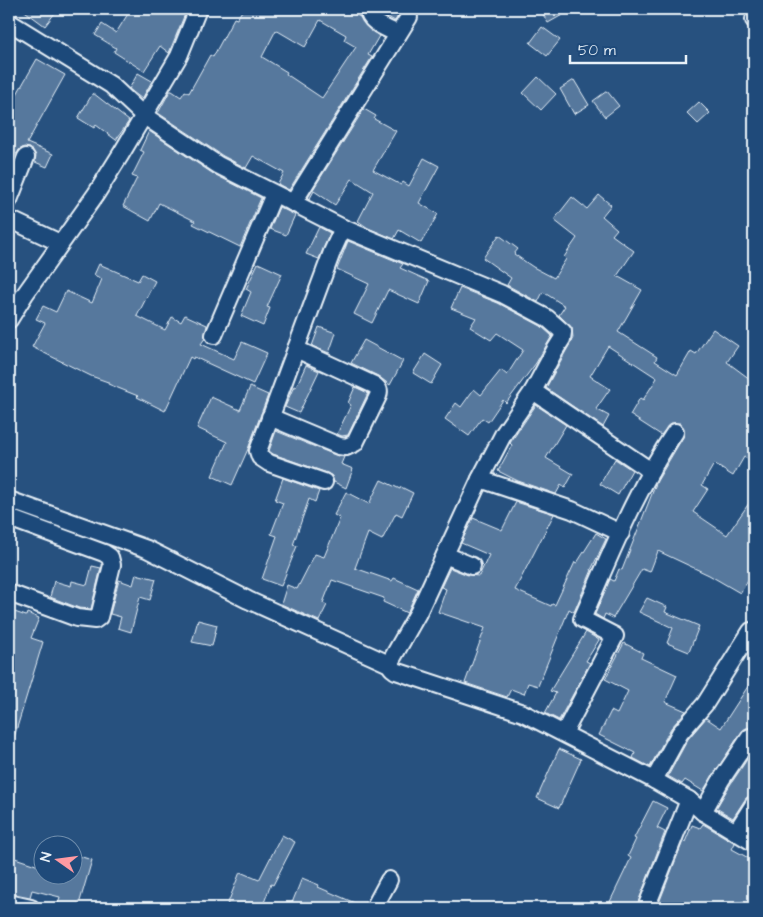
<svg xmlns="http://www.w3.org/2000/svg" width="763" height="917" viewBox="0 0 763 917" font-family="'Architects Daughter',sans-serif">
  <rect width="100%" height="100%" fill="#27517f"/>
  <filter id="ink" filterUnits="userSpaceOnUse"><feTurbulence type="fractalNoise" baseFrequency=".02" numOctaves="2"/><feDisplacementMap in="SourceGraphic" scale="10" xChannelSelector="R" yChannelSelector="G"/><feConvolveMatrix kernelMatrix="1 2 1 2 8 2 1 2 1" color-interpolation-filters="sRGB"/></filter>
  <g filter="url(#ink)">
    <g fill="#57789d" stroke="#e8f1f8" fill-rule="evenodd">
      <path d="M22 9H58L45 26Z"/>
      <path d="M131 9H187L169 53 160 46 144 71 114 52 116 48 95 35 102 24 116 33Z"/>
      <path d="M243 9H346L360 17 368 28 379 36 368 55 372 57 289 190 278 184 284 173 253 156 246 168 223 156 158 113 170 91H172L181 97 185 91 189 93 210 55 213 57 234 18 237 19ZM320 20 346 35 344 40 356 47 322 98 286 74 287 72 262 57 276 30 305 47Z"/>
      <path d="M383 9H402L395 21 380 13Z"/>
      <path d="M540 9H573L548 23Z"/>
      <path d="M542 27 560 40 547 56 530 43Z"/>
      <path d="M37 59 65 75 27 143 53 154 47 167 35 162 36 155 30 148 24 147 19 150 17 154 9 150V108Z"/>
      <path d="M138 73 152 81 142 99 129 89Z"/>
      <path d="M538 77 556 94 541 110 523 93Z"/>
      <path d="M574 80 589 105 574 114 560 89Z"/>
      <path d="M607 91 619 106 605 117 593 101Z"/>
      <path d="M93 93 129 121 116 140 96 125 94 128 78 118Z"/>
      <path d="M699 102 710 113 698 124 687 113Z"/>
      <path d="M364 109 376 116 374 119 396 131 373 170 401 185 403 182 409 186 424 158 439 166 419 203 438 214 421 243 399 230 394 239 368 228 358 221 373 192 352 179 335 205 314 191 309 200 307 199Z"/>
      <path d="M149 131 212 173 261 198 240 247 193 224 195 221 159 203 150 221 123 206 137 178 132 176 144 152 140 150Z"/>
      <path d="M599 195 611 205 602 216 617 229 612 235 634 251 617 276 642 290 618 332 657 357 655 361 677 375 691 351 696 354 713 329 738 346 727 362 754 382V451L749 460 744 457 733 476 714 464 702 485 708 489 693 512 727 535 754 496V572L740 593 709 575 658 551 650 572 642 569 613 618 605 614 603 619 595 614 610 579 614 581 619 569 622 570 657 481 683 437 684 428 680 423H671L661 435 630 415 640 398 643 400 657 378 608 346 590 376 610 389 596 409 609 416 603 427 546 388 573 338 572 328 559 315 565 306 543 292 538 302 507 285 511 278 483 258 499 235 518 249 514 254 533 267 554 278 566 259 564 257 577 238 554 220 572 197 587 209Z"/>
      <path d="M279 207 295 215 286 235 270 229Z"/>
      <path d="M319 227 330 233 319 259 306 254Z"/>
      <path d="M348 241 403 264 400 268 429 281 419 304 388 290 372 323 354 314 369 284 337 269Z"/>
      <path d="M258 263 282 274 267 307 270 308 263 326 241 316 251 292 246 289Z"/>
      <path d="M99 264 138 281 142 274 155 281 137 316 165 330 172 317 181 322 185 315 207 325 205 338 201 344 234 359 242 342 267 353 253 384 194 357 193 359 190 357 165 411 137 397 138 396 108 384V382L91 376 32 347 45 323 36 319 43 306 56 312 66 291 92 303 102 279 94 275Z"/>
      <path d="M460 288 498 303 541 326 552 336 536 363 506 403 503 400 488 422 482 418 469 436 445 419 456 403 461 407 474 389 481 395 501 370 507 375 523 350 497 333 491 340 470 327 476 318 451 308Z"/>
      <path d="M319 327 336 333 329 353 312 346Z"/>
      <path d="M364 340 403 361 390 385 378 376 351 363Z"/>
      <path d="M425 354 442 365 431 384 413 373Z"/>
      <path d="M306 365 319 371 299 413 285 407 294 386 296 387Z"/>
      <path d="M250 387 268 395 248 449 232 485 212 476 227 442 197 428 211 397 240 410Z"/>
      <path d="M355 387 368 393 348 435 342 436 337 434 351 405 348 403Z"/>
      <path d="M536 405 566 425 546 458 573 474 565 488 561 485 556 494 518 481 498 471 512 445 510 443Z"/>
      <path d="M276 431 335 455 344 457 341 464 353 469 346 488 334 482 332 476 327 473 273 454 269 451Z"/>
      <path d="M615 459 632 470 618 495 600 484Z"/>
      <path d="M283 478 319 491 315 502 309 499 293 545 297 546 281 586 262 579 277 536 271 534 283 503 275 500Z"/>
      <path d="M381 480 400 489 401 487 413 493 402 516 396 513 382 540 368 533 355 568 392 581 394 578 418 589 407 613 383 602 384 598 332 580 323 603 327 605 319 621 281 604 287 585 297 589 315 554 324 557 340 518 334 515 346 492 369 504Z"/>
      <path d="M516 502 554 514 515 590 551 606 552 604 555 605 575 562 577 563 596 533 606 539 591 570H592L574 612 569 609 538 686 528 683 524 694 511 689 507 697 465 683 485 628 438 612 446 589 441 587 450 568 468 575 479 576 489 555 461 543 473 518 502 530Z"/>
      <path d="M92 566 101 568 91 609 79 608 50 597 54 581 71 586 72 581 87 585Z"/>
      <path d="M136 574 156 579 150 600 140 597 131 632 118 628 121 617 110 614 119 580 133 585Z"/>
      <path d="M647 598 667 607 665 612 699 626 689 652 667 643 673 628 639 612Z"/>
      <path d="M9 610 26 616 27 613 39 618 31 638 43 642 12 744H9Z"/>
      <path d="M198 620 217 625 212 646 192 642Z"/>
      <path d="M586 632 599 640 586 661 590 663 559 720 545 713 556 693 550 691Z"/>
      <path d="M624 643 643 653 641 658 677 675 665 702 686 711 671 728 650 767 633 758 635 753 599 735 611 711 617 714 628 691 605 679Z"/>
      <path d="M754 677V728H746L742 731 703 791 685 780 682 784 668 776 688 739 706 718 721 728Z"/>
      <path d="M559 749 581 759 559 808 537 798Z"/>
      <path d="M754 749V794L746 798 733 818 716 808 730 785Z"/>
      <path d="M653 801 667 808 657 828 665 832 636 908H607L631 858 628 856 636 839 634 838Z"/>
      <path d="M703 824 735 843 732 849 754 861V908L743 902 740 908H657L683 841 685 842 692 825 700 828Z"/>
      <path d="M282 835 295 842 273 885 271 884 262 908 246 903 244 908H226L240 872 259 880Z"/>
      <path d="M72 854 92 860 78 908 58 904 60 897 32 890 30 897 10 893 12 886 9 884V856L42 867V874H72Z"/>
      <path d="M302 878 319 885 318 887 364 907V908H290Z"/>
    </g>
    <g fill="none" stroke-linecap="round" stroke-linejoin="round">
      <defs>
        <g id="minor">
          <path d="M368 9C369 23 386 28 398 34"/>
          <path d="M754 20V19"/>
          <path d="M9 22 111 85 143 115 218 165 343 228 502 294 547 318 563 332 562 339 555 350 533 391 504 433 480 479 418 613 389 664"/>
          <path d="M9 200 26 157"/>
          <path d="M293 203 409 17"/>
          <path d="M9 219 60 243"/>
          <path d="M9 320 25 294 96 194 121 154 179 56 198 9"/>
          <path d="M214 335 274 194"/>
          <path d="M533 391 651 471"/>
          <path d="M270 417 339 446 346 447 355 443 378 396C380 390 379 389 374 385L296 349"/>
          <path d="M480 479 572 510 621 533"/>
          <path d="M324 482 269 463 260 457 258 451 332 252 343 228"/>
          <path d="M9 500 147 549 248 600 389 664 392 668 396 671 523 713 654 780 689 800 703 812 754 843"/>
          <path d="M9 518 104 553 110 557 112 565 99 617 95 620 77 618 9 593"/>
          <path d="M445 555 472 566"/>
          <path d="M564 733 615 636 582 619C610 556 636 489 675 432"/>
          <path d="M654 780 680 733 705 704 751 631"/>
          <path d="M703 812 721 780 750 737"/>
          <path d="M736 832 754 804"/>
          <path d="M9 903 31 908"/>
          <path d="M374 908 389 880"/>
          <path d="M646 908 689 800"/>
        </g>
      </defs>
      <use href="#minor" stroke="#e8f1f8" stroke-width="20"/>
      <use href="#minor" stroke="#1f4a7a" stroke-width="16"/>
    </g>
  </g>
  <rect width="763" height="917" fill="none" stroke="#1f4a7a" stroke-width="30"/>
  <rect x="15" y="15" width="733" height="887" fill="none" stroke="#e8f1f8" stroke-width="2" filter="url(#ink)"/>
  <g transform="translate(58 860) rotate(284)"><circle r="24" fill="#1f4a7a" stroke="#6f8dac"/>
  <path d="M0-4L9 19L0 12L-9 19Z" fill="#ff9aa2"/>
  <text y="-8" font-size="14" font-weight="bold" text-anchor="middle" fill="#e8f1f8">N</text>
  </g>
  <path d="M570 55v8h116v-8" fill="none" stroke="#e8f1f8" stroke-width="2.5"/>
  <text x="578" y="55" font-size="15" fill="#e8f1f8" stroke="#1f4a7a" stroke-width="4" paint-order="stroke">50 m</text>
</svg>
